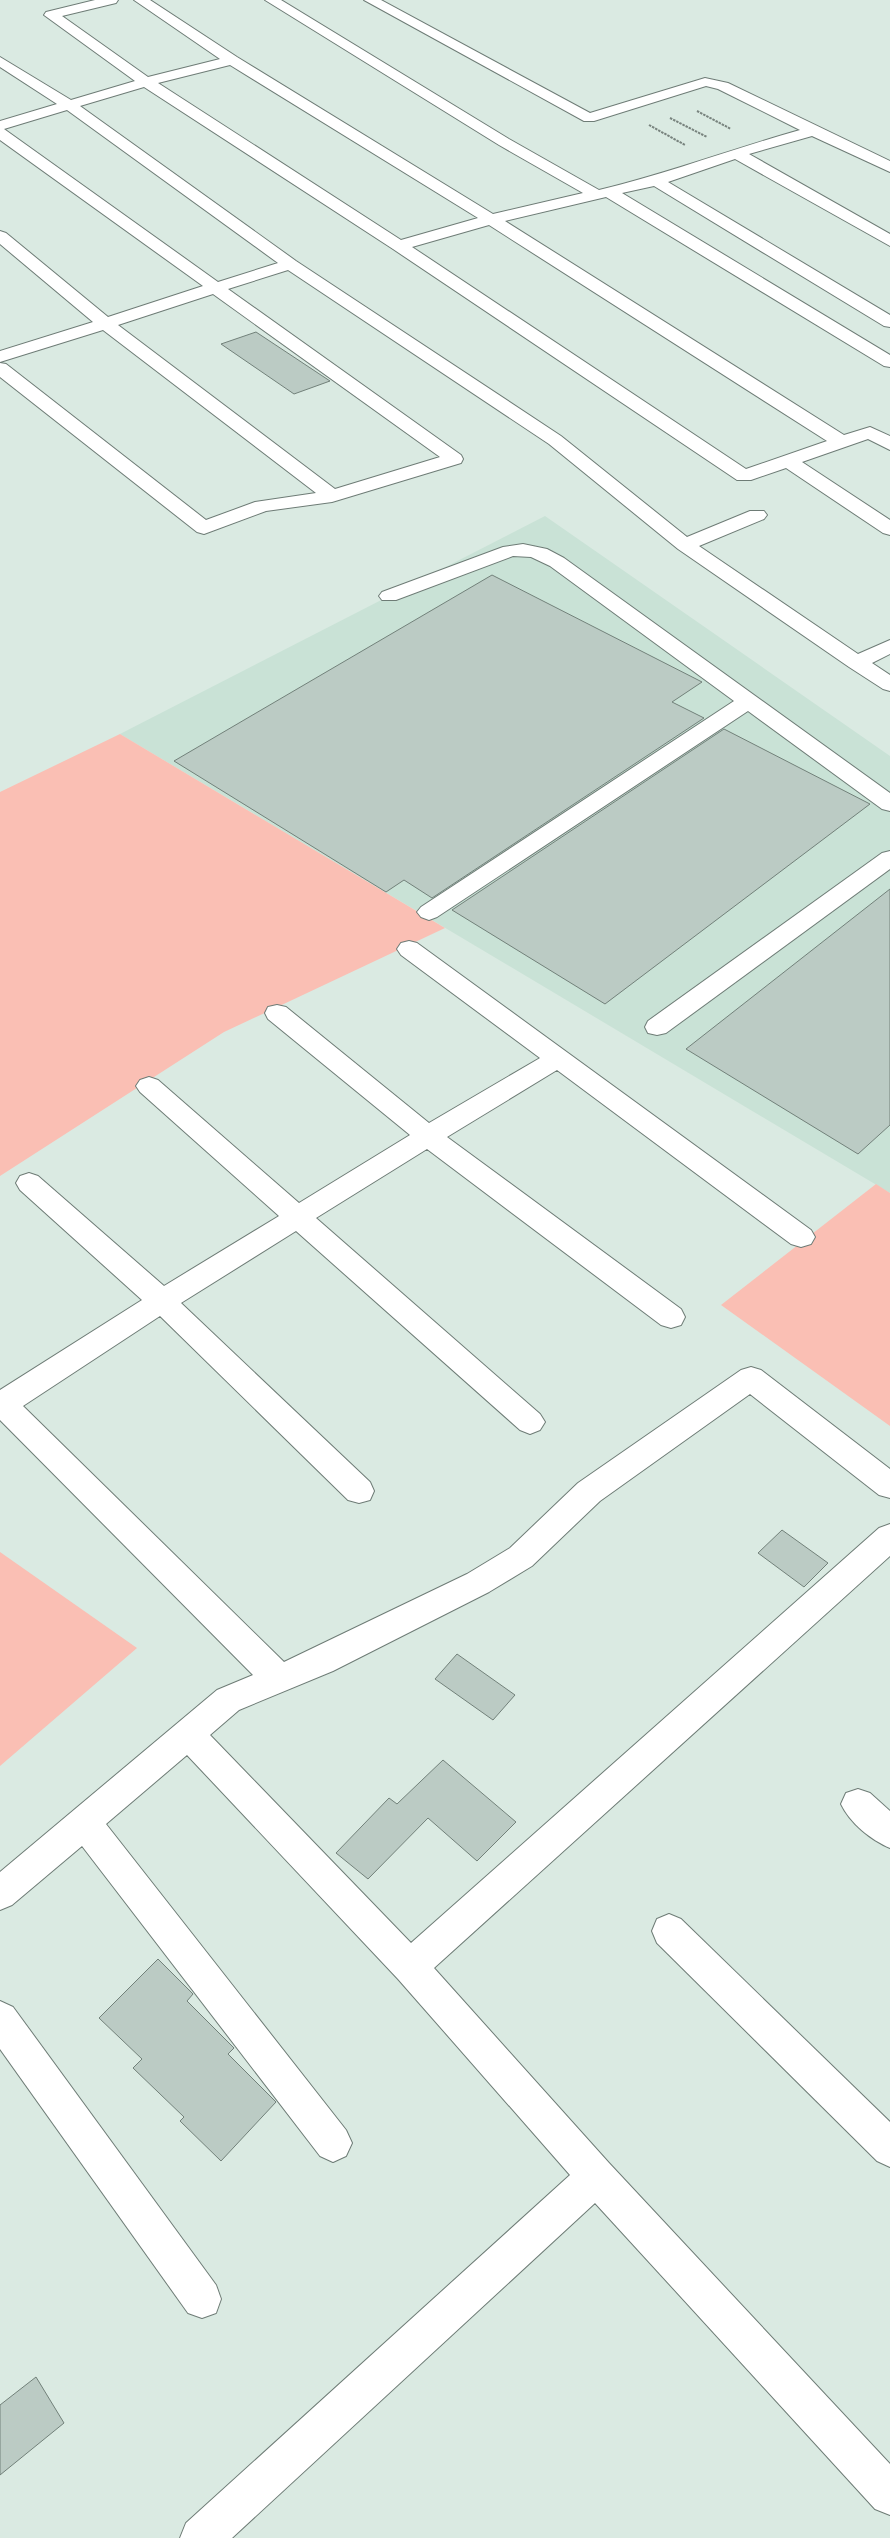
<svg xmlns="http://www.w3.org/2000/svg" width="890" height="2538" viewBox="0 0 890 2538" font-family="Manrope,sans-serif">
  <rect width="100%" height="100%" fill="#daeae2"/>
  <path fill="#c9e2d6" d="M545 516 890 756V1193L120 734Z"/>
  <g fill="#fabfb4">
    <path d="M120 734 445 928 224 1032 0 1176V792Z"/>
    <path d="M876 1184 890 1193V1426L721 1305Z"/>
    <path d="M0 1552 137 1648 0 1766Z"/>
  </g>
  <g fill="#bbcbc4" stroke="#72817a">
    <path d="M256 332 330 381 294 394 221 344Z"/>
    <path d="M492 575 702 682 672 702 704 718 432 898 404 880 386 892 174 761Z"/>
    <path d="M724 729 870 804 605 1004 452 910Z"/>
    <path d="M890 889V1125L858 1154 686 1049Z"/>
    <path d="M782 1530 828 1563 804 1587 758 1553Z"/>
    <path d="M457 1654 515 1695 493 1720 435 1679Z"/>
    <path d="M443 1760 516 1822 477 1861 428 1818 368 1879 336 1853 389 1798 397 1804Z"/>
    <path d="M158 1959 193 1994 187 2001 234 2048 228 2054 276 2102 221 2161 180 2121 184 2117 133 2068 142 2059 99 2018Z"/>
    <path d="M36 2377 64 2423 0 2475V2405Z"/>
  </g>
  <g fill="none" stroke-linecap="round" stroke-linejoin="round">
    <defs>
      <g id="minor">
        <path d="M95 0H118L116 3 62 16 148 77 220 59 134 0H150L237 57 493 214 583 193 499 145 265 0H281L509 139 599 190C667 174 732 149 800 130L718 89 706 86 594 121H584L364 0H381L590 113 705 78 728 83 890 161V172L812 136 749 154 890 234V246L735 159 668 182 890 315V327L884 326 654 186 622 193 890 355V367L884 366 606 197 505 221 844 435 870 427 890 436V450L868 439 802 462 890 520V535L883 533 786 468 751 480H737L393 249 144 87 80 106 296 261 561 436 687 537 750 511H764L767 515 764 519 699 546 858 654 890 640V654L872 663 890 675V691L883 689 849 667 678 549 549 444 288 270 228 289 461 455 463 459 461 463 332 502 266 511 204 534 197 532 0 377V363L6 364 206 520 255 502 316 493 103 330 0 362V351L93 322 0 244V231L6 233 108 317 203 286 0 140V121L57 104 0 67V57L71 100 135 81 44 15 46 12ZM230 65 478 218 401 240 158 83ZM67 110 278 263 218 282 4 129ZM489 225 827 441 746 469 412 247ZM213 294 440 457 335 489 118 325Z"/>
        <path d="M523 544 547 549 564 558 890 793V811L882 809 748 711 437 917 429 920 421 917 417 912 421 907 734 701 550 566 531 557 513 556 396 600H382L379 596 382 592 503 547Z"/>
        <path d="M890 851V869L666 1033 657 1035 648 1033 645 1027 648 1021 882 853Z"/>
        <path d="M409 941 417 943 811 1230 815 1237 811 1244 801 1247 791 1244 557 1070 447 1137 681 1309 685 1317 681 1325 671 1328 661 1325 427 1149 316 1218 540 1414 545 1422 540 1430 530 1434 520 1430 296 1231 181 1303 370 1482 374 1491 370 1500 359 1503 348 1500 160 1316 23 1406 284 1662 467 1574 510 1548 578 1483 741 1370 751 1367 761 1370 890 1469V1498L879 1495 750 1394 600 1501 532 1566 489 1592 333 1671 239 1710 210 1735 411 1943 879 1528 890 1524V1556L434 1968 609 2163 890 2464V2515L875 2509 595 2203 232 2538H180L186 2523 570 2175 398 1979 187 1755 106 1824 346 2130 352 2143 346 2156 333 2162 320 2156 82 1846 12 1905 0 1910V1872L217 1690 253 1675 0 1420V1390L142 1300 20 1190 16 1183 20 1176 29 1173 38 1176 164 1286 279 1216 140 1092 136 1086 140 1080 149 1077 158 1080 299 1203 410 1135 268 1019 265 1013 268 1007 277 1005 286 1007 429 1123 540 1058 401 955 397 949 401 943Z"/>
        <path d="M858 1789 870 1793 890 1811V1848C871 1840 850 1823 841 1804L846 1793Z"/>
        <path d="M669 1914 681 1919 890 2122V2167L877 2161 657 1943 652 1931 657 1919Z"/>
        <path d="M0 2001 13 2007 216 2285 221 2299 216 2313 202 2318 188 2313 0 2049Z"/>
      </g>
    </defs>
    <use href="#minor" stroke="#6e7c76" stroke-width="2"/>
    <g stroke="#78837e" stroke-width="2" stroke-dasharray="2.5 1" stroke-linecap="butt">
      <path d="M697 111 731 129"/>
      <path d="M670 118 707 137"/>
      <path d="M649 125 685 145"/>
    </g>
    <use href="#minor" fill="#fff" fill-rule="evenodd"/>
  </g>
</svg>
